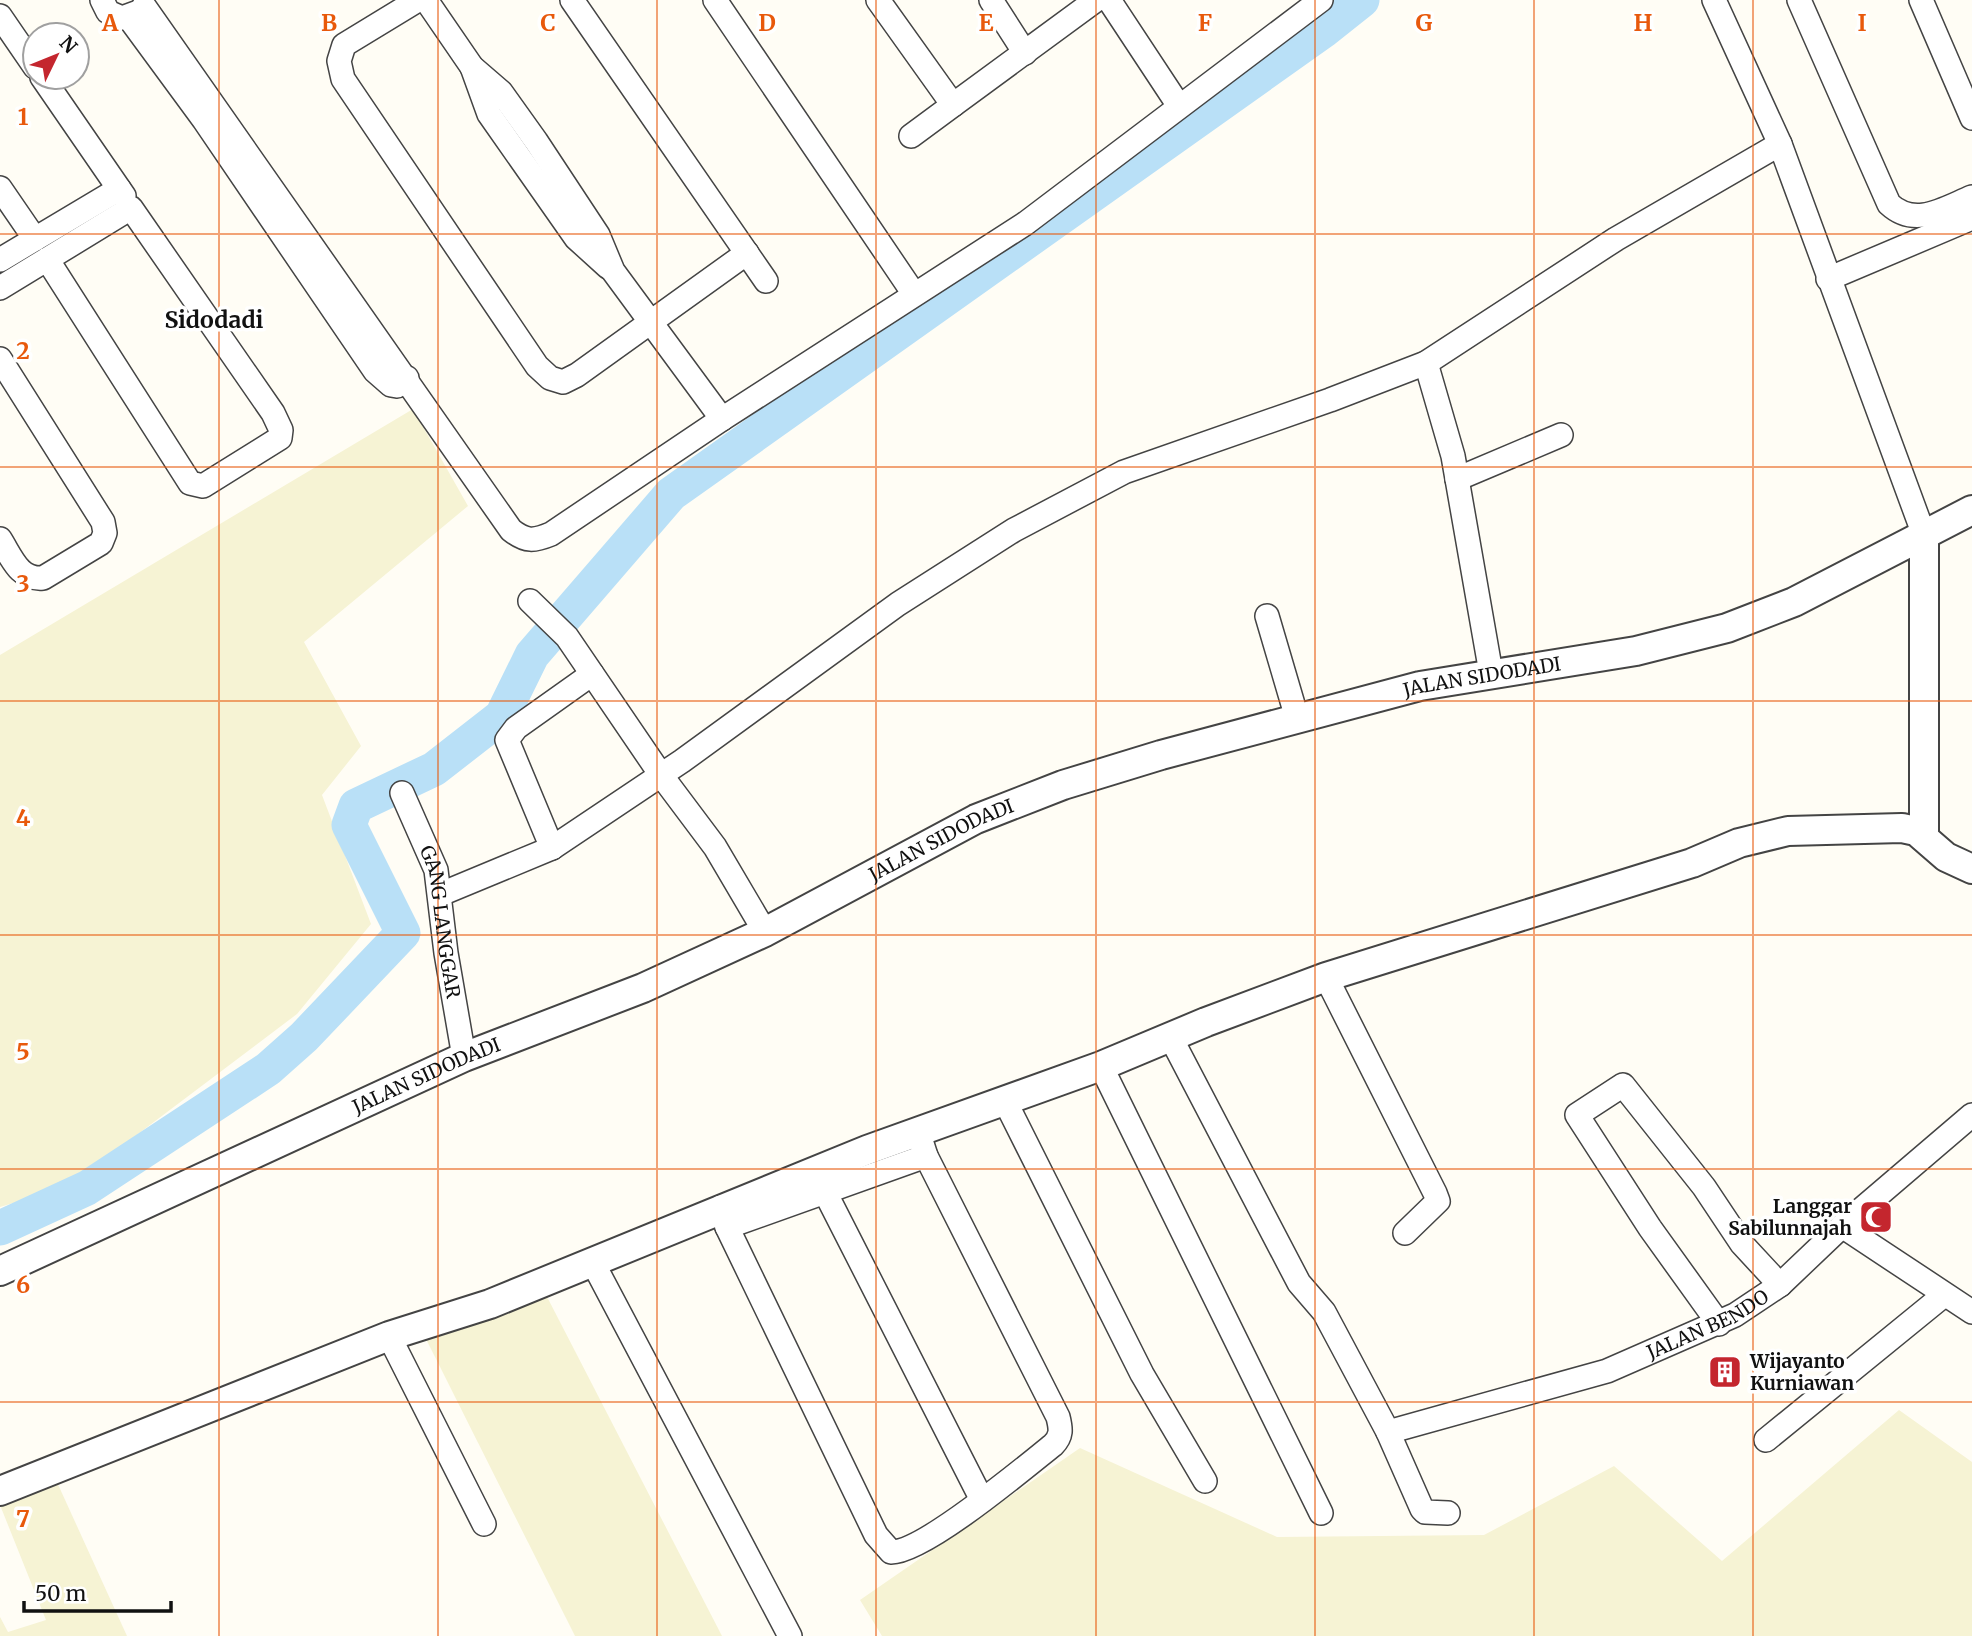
<svg xmlns="http://www.w3.org/2000/svg" width="1972" height="1636" viewBox="0 0 1972 1636" font-family="Merriweather,serif">
  <rect width="100%" height="100%" fill="#fffdf5"/>
  <g fill="#f6f3d4">
    <path d="M413 409 468 506 304 642 361 746 322 795 371 924 297 1014 69 1186 0 1207V655Z"/>
    <path d="M544 1291 722 1636H575L424 1335Z"/>
    <path d="M1899 1410 1972 1462V1636H882L860 1600 1080 1448 1277 1537 1484 1535 1614 1466 1722 1561Z"/>
    <path d="M56 1480 127 1636H0V1617L8 1632 46 1620 0 1505V1498Z"/>
  </g>
  <g fill="none" stroke-linecap="round" stroke-linejoin="round">
    <path stroke="#b9e0f7" stroke-width="35" d="M0 1228 87 1188 268 1069 304 1037 403 933 349 825 356 806 434 769 502 716 532 655 671 494 1323 31 1362 0"/>
    <defs>
      <g id="minor">
        <path d="M102 0 108 12 122 18 141 11"/>
        <path d="M418 0 344 45 339 61 343 79 537 366 550 378 563 382 577 375 747 253"/>
        <path d="M426 0 472 67 501 92 536 141 598 235 613 271 722 419"/>
        <path d="M572 0 766 281"/>
        <path d="M715 0 914 294"/>
        <path d="M878 0 953 105 1096 0"/>
        <path d="M991 0 1025 53"/>
        <path d="M1109 0 1179 106"/>
        <path d="M1714 0 1780 144 1924 535"/>
        <path d="M1799 0 1889 204C1915 228 1943 209 1972 197"/>
        <path d="M1921 0 1972 118"/>
        <path d="M144 6 511 530C526 542 534 541 551 534L722 419 1026 223 1321 0"/>
        <path d="M0 16 35 67"/>
        <path d="M129 18 204 120 375 371 391 385 397 386 407 378"/>
        <path d="M472 67 489 114 576 238 608 267"/>
        <path d="M42 77 124 196"/>
        <path d="M911 136 953 105"/>
        <path d="M0 188 35 239"/>
        <path d="M0 260 119 189"/>
        <path d="M1828 279 1972 218"/>
        <path d="M0 288 131 208 273 413 281 430 280 438 203 486 190 483 47 259"/>
        <path d="M0 359 103 522 105 533 101 543 43 578C19 580 12 558 0 539"/>
        <path d="M1426 363 1453 456 1491 673"/>
        <path d="M1457 479 1561 435"/>
        <path d="M530 601 567 637 661 775 715 847 765 932"/>
        <path d="M1267 616 1297 718"/>
        <path id="s1" d="M402 793 436 870 446 953 464 1057"/>
        <path d="M552 848 507 740 516 728 592 674"/>
        <path d="M441 894 552 848 682 761 898 604 1014 530 1124 472 1330 400 1426 363 1616 239 1780 144"/>
        <path d="M1326 977 1435 1193 1438 1201 1405 1233"/>
        <path id="s2" d="M1171 1038 1299 1283 1324 1312 1388 1432 1607 1371 1735 1315 1780 1285 1842 1226 1972 1115"/>
        <path d="M1101 1066 1321 1513"/>
        <path d="M1005 1101 1142 1374 1205 1481"/>
        <path d="M825 1192 982 1500"/>
        <path d="M721 1207 727 1227 876 1535 891 1552C923 1553 1024 1468 1053 1445 1062 1436 1061 1429 1058 1417L926 1156 918 1131"/>
        <path d="M1842 1226 1972 1312"/>
        <path d="M727 1227 926 1156"/>
        <path d="M592 1261 790 1636"/>
        <path d="M1719 1324 1650 1228 1577 1115 1623 1085 1704 1187 1742 1244 1780 1285"/>
        <path d="M389 1336 484 1524"/>
        <path d="M1388 1432 1422 1509 1425 1512 1448 1513"/>
        <path d="M1766 1440 1944 1295"/>
      </g>
      <g id="tertiary">
        <path d="M1924 535V837"/>
        <path id="s3" d="M0 1271 464 1057 643 988 765 932 976 819 1063 785 1161 755 1420 686 1636 651 1727 628 1794 602 1972 510"/>
        <path d="M0 1491 389 1336 490 1304 867 1150 1101 1066 1206 1022 1326 977 1692 863 1739 843 1788 831 1902 828 1916 831 1946 857 1972 869"/>
      </g>
    </defs>
    <use href="#minor" stroke="#444" stroke-width="26"/>
    <use href="#tertiary" stroke="#444" stroke-width="32"/>
    <use href="#minor" stroke="#fff" stroke-width="23"/>
    <use href="#tertiary" stroke="#fff" stroke-width="28"/>
  </g>
  <path fill="none" stroke="#e8590c" stroke-width="2" stroke-opacity="0.55" d="M219 0V1636M438 0V1636M657 0V1636M876 0V1636M1096 0V1636M1315 0V1636M1534 0V1636M1753 0V1636M0 234H1972M0 467H1972M0 701H1972M0 935H1972M0 1169H1972M0 1402H1972"/>
  <defs>
    <symbol id="mosque-square" viewBox="-11 -11 22 22"><rect x="-9" y="-9" width="18" height="18" rx="4" fill="#c4262e" stroke="#fff"/><path d="M3.5-4.9A6 6 0 1 0 3.5 4.9A5 5 0 1 1 3.5-4.9Z" fill="#fff"/></symbol>
    <symbol id="building-square" viewBox="-11 -11 22 22"><rect x="-9" y="-9" width="18" height="18" rx="4" fill="#c4262e" stroke="#fff"/><path d="M-4-6H4V6H1V3H-1V6H-4ZM-2.5-4.3h1.7v1.8h-1.7ZM.8-4.3h1.7v1.8H.8ZM-2.5-1h1.7V.8h-1.7ZM.8-1h1.7V.8H.8Z" fill="#fff"/></symbol>
  </defs>
  <g fill-rule="evenodd">
    <use href="#mosque-square" x="1857" y="1198" width="38" height="38"/>
    <use href="#building-square" x="1706" y="1353" width="38" height="38"/>
  </g>
  <g text-anchor="middle" dominant-baseline="central" stroke-width="7" stroke-linejoin="round" paint-order="stroke">
    <g font-size="19" fill="#111" stroke="#fff">
      <text stroke="none"><textPath href="#s3" startOffset="1603">JALAN SIDODADI</textPath></text>
      <text stroke="none"><textPath href="#s3" startOffset="1036">JALAN SIDODADI</textPath></text>
      <text stroke="none"><textPath href="#s1" startOffset="136">GANG LANGGAR</textPath></text>
      <text stroke="none"><textPath href="#s3" startOffset="469">JALAN SIDODADI</textPath></text>
      <text stroke="none"><textPath href="#s2" startOffset="789">JALAN BENDO</textPath></text>
    </g>
    <g font-size="19" font-weight="bold" fill="#111" stroke="#fff" text-anchor="end">
      <text x="1852" y="1206">Langgar<tspan x="1852" dy="22">Sabilunnajah</tspan></text>
      <text x="1750" y="1361" text-anchor="start">Wijayanto<tspan x="1750" dy="22">Kurniawan</tspan></text>
    </g>
    <g font-size="23" font-weight="bold" fill="#111" stroke="#fff">
      <text x="214" y="319">Sidodadi</text>
    </g>
  </g>
  <g font-size="23" text-anchor="middle" font-weight="bold" fill="#e8590c" stroke="#fff" stroke-width="7" stroke-linejoin="round" paint-order="stroke">
    <text x="110" y="31">A</text>
    <text x="329" y="31">B</text>
    <text x="548" y="31">C</text>
    <text x="767" y="31">D</text>
    <text x="986" y="31">E</text>
    <text x="1205" y="31">F</text>
    <text x="1424" y="31">G</text>
    <text x="1643" y="31">H</text>
    <text x="1862" y="31">I</text>
    <text x="23" y="125">1</text>
    <text x="23" y="359">2</text>
    <text x="23" y="592">3</text>
    <text x="23" y="826">4</text>
    <text x="23" y="1060">5</text>
    <text x="23" y="1293">6</text>
    <text x="23" y="1527">7</text>
  </g>
  <g transform="translate(56 56) rotate(47)"><circle r="33" fill="#ffffff" stroke="#a0a0a0" stroke-width="2"/>
  <path d="M0-5L12 26L0 18L-12 26Z" fill="#c4262e"/>
  <text y="-10" font-size="19" font-weight="bold" text-anchor="middle" fill="#111111">N</text>
  </g>
  <path d="M24 1601v10h147v-10" fill="none" stroke="#111111" stroke-width="3.5"/>
  <text x="35" y="1601" font-size="21" fill="#111111" stroke="#ffffff" stroke-width="5" paint-order="stroke">50 m</text>
</svg>
